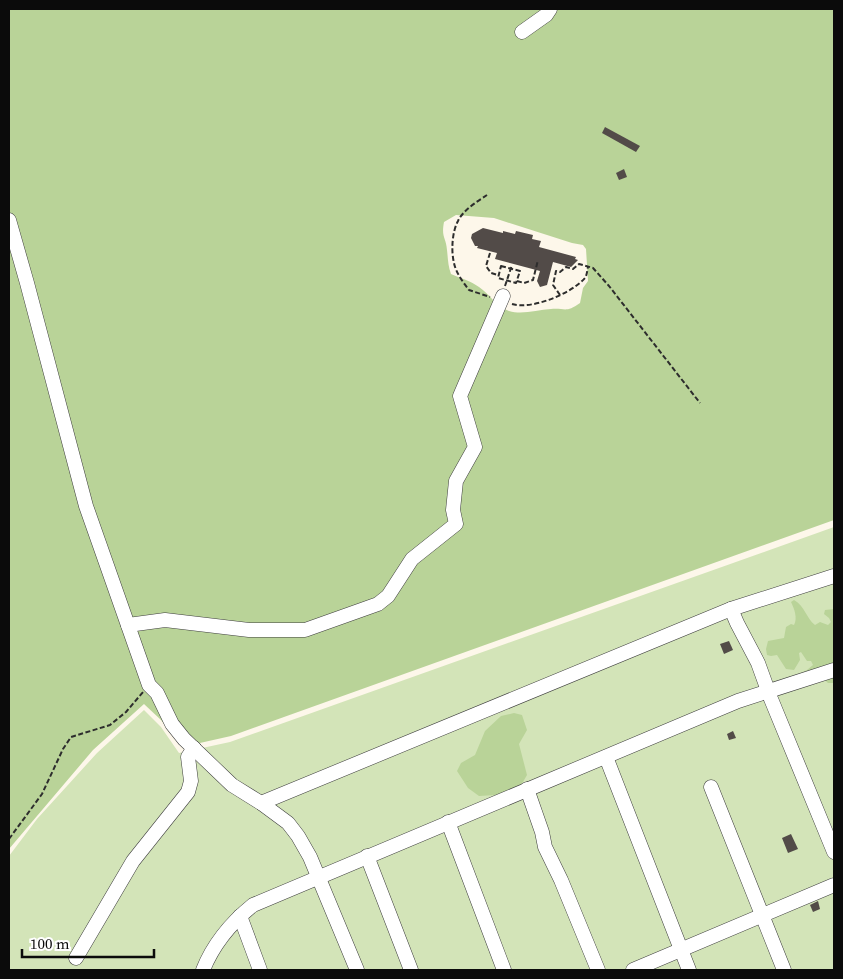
<svg xmlns="http://www.w3.org/2000/svg" width="843" height="979" viewBox="0 0 843 979" font-family="'Source Serif 4',serif">
  <rect width="100%" height="100%" fill="#fdf7ea"/>
  <path fill="#d3e4b8" d="M834 527V970H9V856L37 819 97 753 144 710 161 727 179 753 230 742Z"/>
  <g fill="#b9d398" fill-rule="evenodd">
    <path d="M9 9H834V520L231 736 182 747 161 720 144 704 93 750 9 849ZM456 215 494 218 572 243 583 245 586 249 588 281 583 288 580 303C566 313 566 308 551 309 537 310 522 315 509 311 496 307 490 294 479 287 471 281 460 278 451 274 448 266 448 259 447 250 446 237 441 238 444 222Z"/>
    <path d="M794 600C805 606 806 618 815 625L820 622 828 625 831 622 829 618 824 614 825 610 834 609V683H828L825 680 797 675 807 670 813 665 811 661H807L801 652 799 653 800 660 794 670 786 669 777 655 771 656 767 655 766 649 768 641 784 638 786 627 791 624 794 625C798 618 794 608 791 602Z"/>
    <path d="M514 713 522 715 527 730 519 744 527 775 520 787 496 795 479 796 468 788 457 771 461 763 475 755 485 731 501 716Z"/>
  </g>
  <g fill="#524b48">
    <path d="M605 127 640 146 636 152 602 133Z"/>
    <path d="M624 169 627 177 619 180 616 173Z"/>
    <path d="M483 228 503 233V231L515 234 516 231 533 235 532 239 541 241 539 247 576 257 575 259 578 260 571 267 553 262 547 285 540 287 537 281 540 271 495 259 497 253 477 248 478 246H475L471 238 472 234Z"/>
    <path d="M729 641 733 650 724 654 720 644Z"/>
    <path d="M733 731 736 738 729 740 727 734Z"/>
    <path d="M791 834 798 849 788 853 782 838Z"/>
    <path d="M818 901 820 909 813 912 810 905Z"/>
  </g>
  <g fill="none" stroke-linecap="round" stroke-linejoin="round">
    <defs>
      <g id="minor">
        <path d="M522 32 546 15 550 9"/>
        <path d="M9 220 27 283 86 506 149 685 157 693 172 724 184 739 232 785 261 803 288 823 298 836 310 857 357 970"/>
        <path d="M731 609 737 623 758 663 771 699 834 852"/>
        <path d="M128 625 165 620 249 630H305L378 604 388 596 412 559 456 524 453 510 456 481 475 447 460 396 503 296"/>
        <path d="M606 757 689 970"/>
        <path d="M711 787 784 970"/>
        <path d="M527 789 542 832 545 847 561 880 598 970"/>
        <path d="M261 803 731 609 834 576"/>
        <path d="M448 822 504 970"/>
        <path d="M367 856 411 970"/>
        <path d="M240 916 260 970"/>
        <path d="M76 958 133 861 188 792 191 781 188 757 194 748"/>
        <path d="M203 970C213 945 232 922 253 905L738 701 834 670"/>
        <path d="M633 970 834 885"/>
      </g>
    </defs>
    <use href="#minor" stroke="#3e3e3e" stroke-width="15"/>
    <g stroke="#2d2d2d" stroke-width="2" stroke-dasharray="5 2.5" stroke-linecap="butt">
      <path d="M487 195C478 201 463 210 458 221 452 232 451 251 454 263 456 273 463 282 469 290L490 297"/>
      <path d="M490 253 486 266 491 273 498 275"/>
      <path d="M501 266 520 271 516 283 498 278Z"/>
      <path d="M517 281 524 283 533 280 538 260"/>
      <path d="M505 286 512 265"/>
      <path d="M560 295 553 285 556 271 560 272 566 267 573 269 579 264 593 268 609 286 700 403"/>
      <path d="M512 304C531 310 571 294 585 278 587 275 587 271 588 267"/>
      <path d="M9 839 42 794 63 749 71 737 110 725 126 712 143 692"/>
    </g>
    <use href="#minor" stroke="#fff" stroke-width="14"/>
  </g>
  <rect width="843" height="979" fill="none" stroke="#0b0b0b" stroke-width="20"/>
  <path d="M22 949v8h132v-8" fill="none" stroke="#0b0b0b" stroke-width="2.5"/>
  <text x="30" y="949" font-size="15" fill="#0b0b0b" stroke="#ffffff" stroke-width="4" paint-order="stroke">100 m</text>
</svg>
